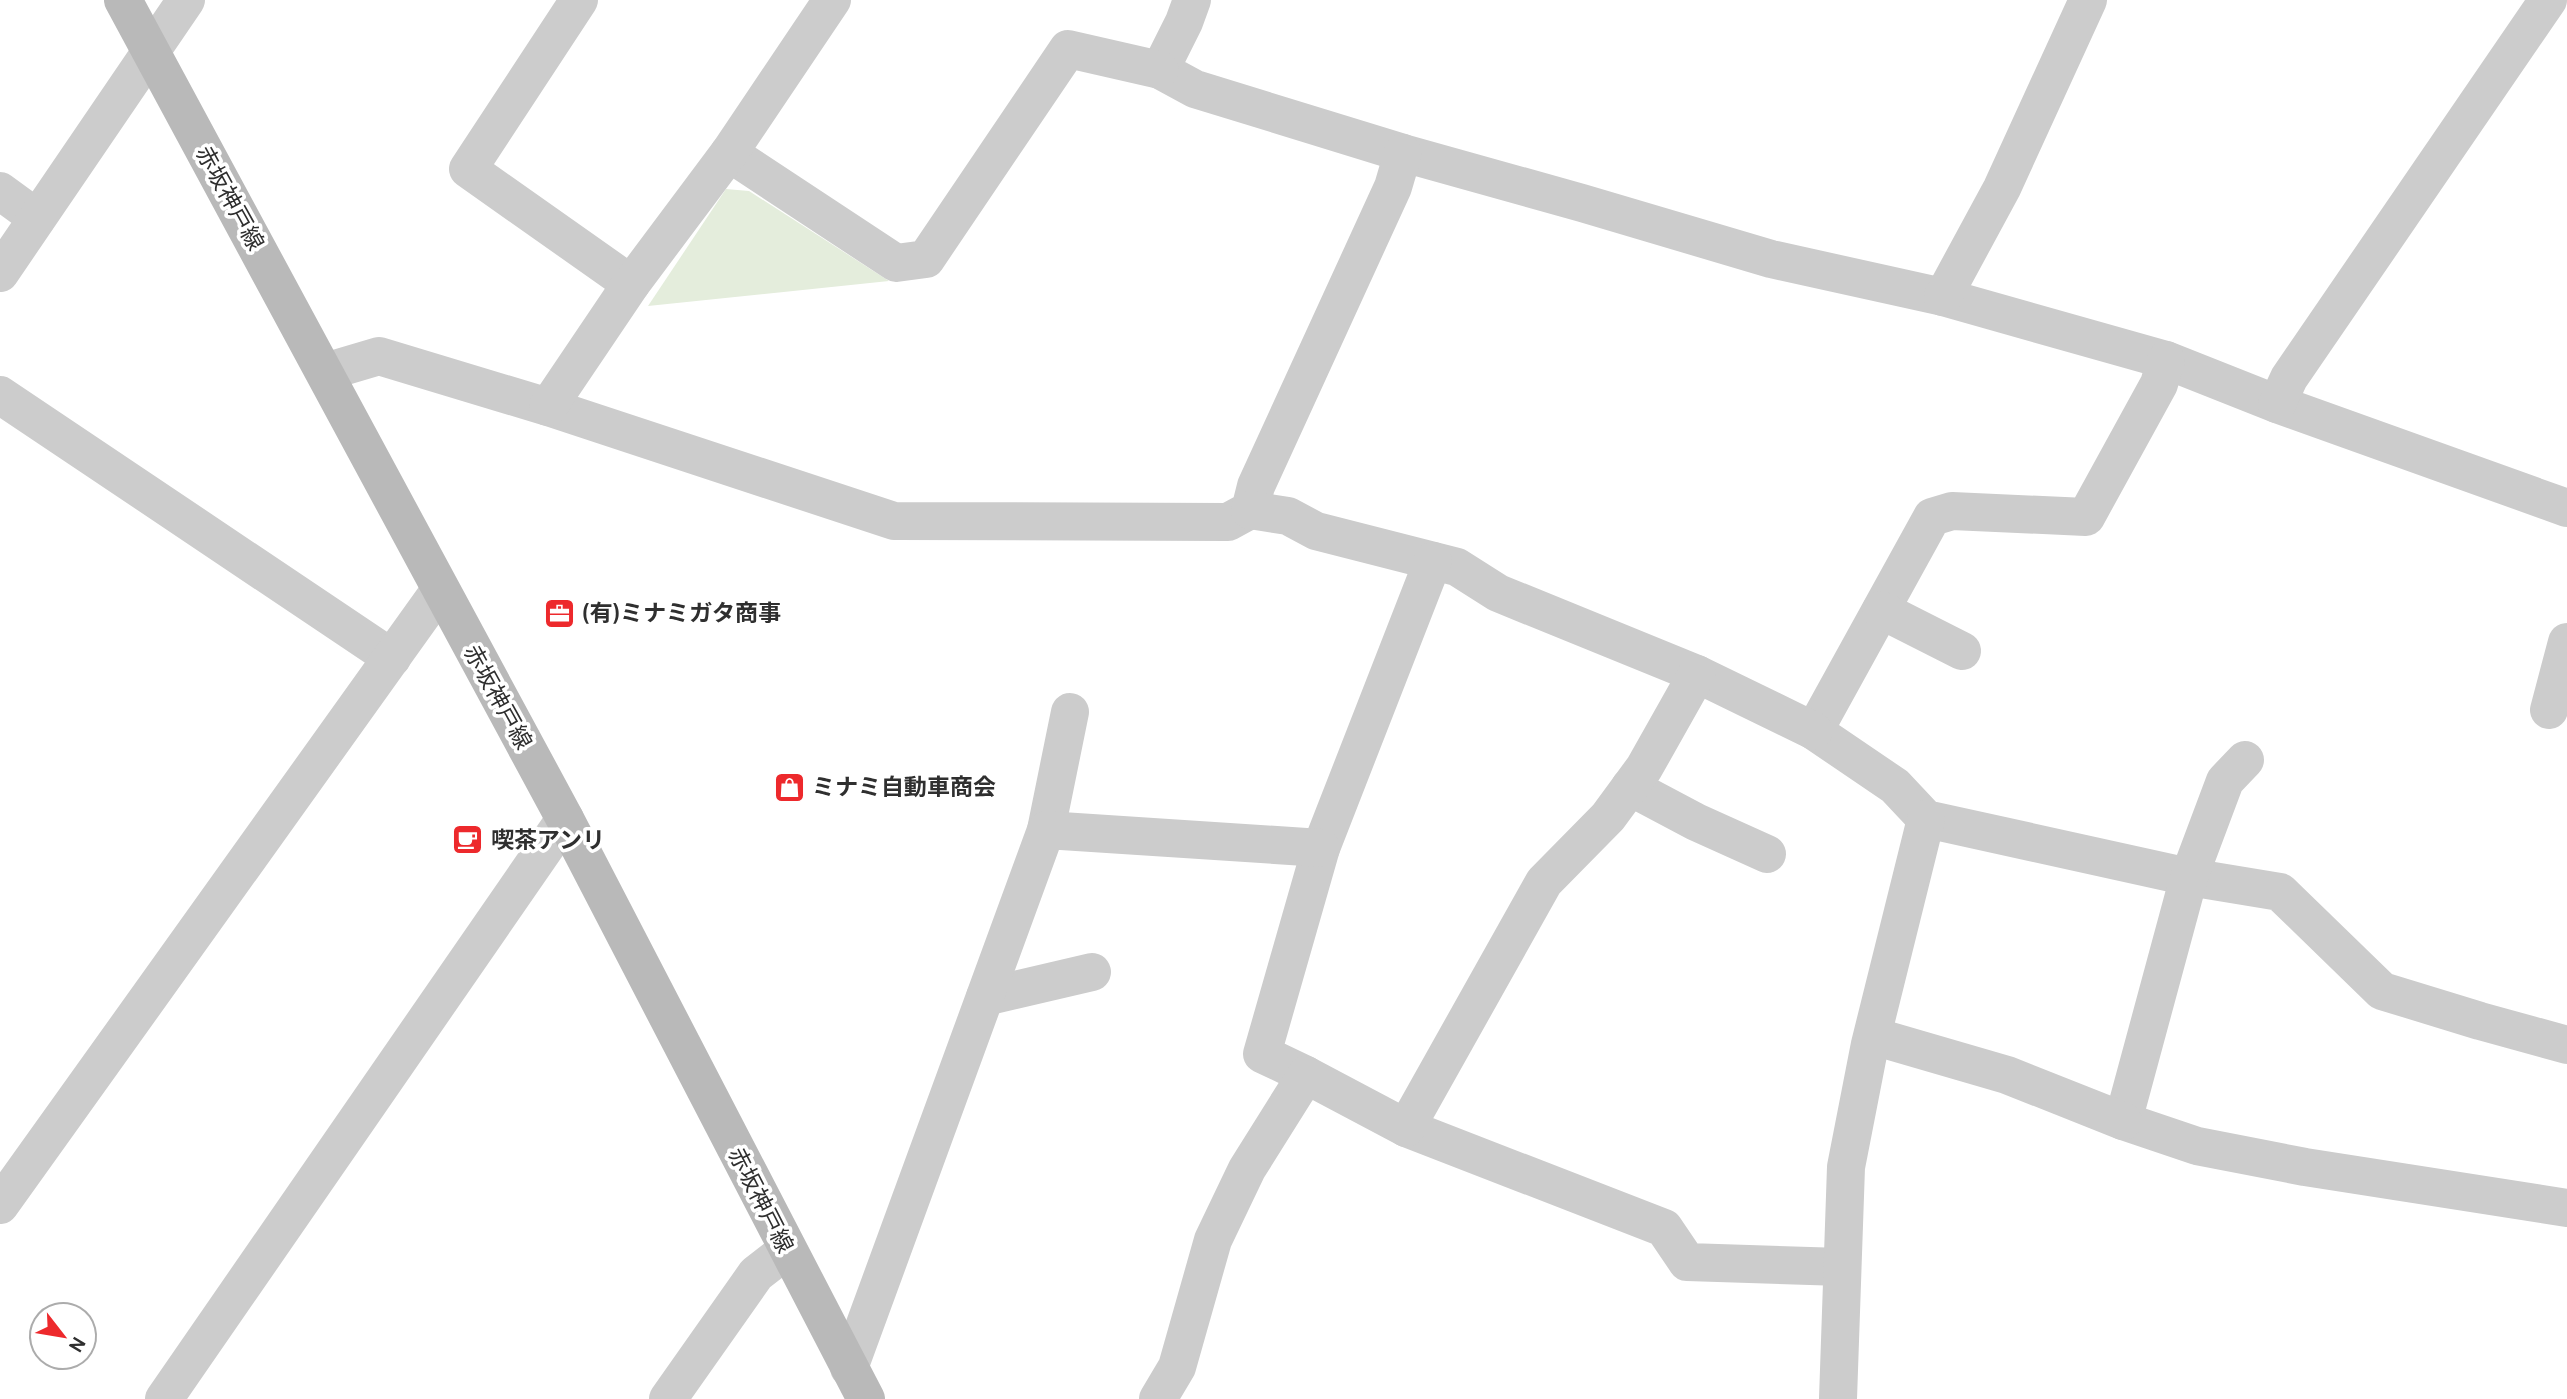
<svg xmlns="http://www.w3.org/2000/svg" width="2567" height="1399" viewBox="0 0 2567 1399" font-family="Cabin,'Noto Sans JP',sans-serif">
  <rect width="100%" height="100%" fill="#fff"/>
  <path fill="#e4eddc" d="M726 189 749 191 889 281 648 306Z"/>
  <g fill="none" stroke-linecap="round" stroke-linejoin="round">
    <g stroke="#ccc" stroke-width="38">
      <path d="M579 0 468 169 631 284"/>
      <path d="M1192 0 1184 22 1160 70 1195 89 1403 153 1582 203 1771 259 1943 297 2166 360 2277 404 2567 508"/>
      <path d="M729 153 896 263 926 259 1068 49 1160 70"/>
      <path d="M0 191 37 218"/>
      <path d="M0 273 186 0"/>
      <path d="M1943 297 2002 188 2088 0"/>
      <path d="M2166 360 2159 384 2086 517 1952 511 1932 517 1814 731 1895 786 1926 819 2189 877 2280 892 2382 991 2480 1021 2567 1045"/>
      <path d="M325 372 379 356 548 407 894 521 1228 522 1250 510 1256 486 1393 187 1403 153"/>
      <path d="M0 395 392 658"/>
      <path d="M2277 404 2289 378 2548 0"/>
      <path d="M548 407 631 284 729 153 832 0"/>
      <path d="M1250 510 1288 516 1316 531 1457 567 1498 593 1697 674 1814 731"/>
      <path d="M1881 610 1962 651"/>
      <path d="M2549 710 2567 642"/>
      <path d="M2245 760 2225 781 2189 877 2123 1121 2197 1146 2305 1167 2567 1208"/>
      <path d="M1630 787 1696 822 1767 854"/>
      <path d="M1046 830 1070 712"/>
      <path d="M985 997 1092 972"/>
      <path d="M1873 1036 2007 1075 2123 1121"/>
      <path d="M1306 1075 1262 1054 1321 848 1433 561"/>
      <path d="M1406 1128 1664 1228 1687 1262 1842 1267"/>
      <path d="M0 1205 440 590"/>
      <path d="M849 1368 1046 830 1321 848"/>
      <path d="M164 1399 565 819"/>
      <path d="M668 1399 756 1274 787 1250"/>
      <path d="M1158 1399 1177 1367 1213 1240 1247 1169 1306 1075 1406 1128 1544 882 1608 817 1644 768 1697 674"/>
      <path d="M1838 1399 1846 1167 1870 1044 1926 819"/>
    </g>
    <path stroke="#b9b9b9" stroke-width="38" d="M123 0 565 819 866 1399"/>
  </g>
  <defs>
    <symbol id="office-square" viewBox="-11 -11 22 22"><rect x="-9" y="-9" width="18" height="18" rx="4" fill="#ed292c" stroke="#fff"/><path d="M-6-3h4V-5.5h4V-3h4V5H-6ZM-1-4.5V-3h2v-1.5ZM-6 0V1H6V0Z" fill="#fff"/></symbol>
    <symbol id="shop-square" viewBox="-11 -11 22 22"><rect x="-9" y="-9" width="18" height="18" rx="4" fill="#ed292c" stroke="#fff"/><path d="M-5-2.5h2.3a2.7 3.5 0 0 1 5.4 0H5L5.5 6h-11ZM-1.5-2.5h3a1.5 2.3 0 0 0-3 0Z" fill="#fff"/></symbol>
    <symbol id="cafe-square" viewBox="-11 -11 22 22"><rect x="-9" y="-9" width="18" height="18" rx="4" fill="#ed292c" stroke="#fff"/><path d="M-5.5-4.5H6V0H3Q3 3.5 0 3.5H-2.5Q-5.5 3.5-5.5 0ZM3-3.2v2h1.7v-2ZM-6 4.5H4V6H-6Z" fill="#fff"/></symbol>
  </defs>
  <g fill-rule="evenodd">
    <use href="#office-square" x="542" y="596" width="35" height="35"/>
    <use href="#shop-square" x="772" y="770" width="35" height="35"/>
    <use href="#cafe-square" x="450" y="822" width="35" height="35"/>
  </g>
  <g text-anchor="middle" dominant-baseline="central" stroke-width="7" stroke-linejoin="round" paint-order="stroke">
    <g font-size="23" fill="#2f2f2f" stroke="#fff">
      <text transform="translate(230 198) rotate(61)">赤坂神戸線</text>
      <text transform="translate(498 697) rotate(61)">赤坂神戸線</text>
      <text transform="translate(761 1200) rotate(63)">赤坂神戸線</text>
    </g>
    <g font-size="23" font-weight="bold" fill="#2f2f2f" stroke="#fff" text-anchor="start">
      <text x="582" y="613">(有)ミナミガタ商事</text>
      <text x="812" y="787">ミナミ自動車商会</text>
      <text x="491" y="840">喫茶アンリ</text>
    </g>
  </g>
  <g transform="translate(63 1336) rotate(121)"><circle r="33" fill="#ffffff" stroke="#acacac" stroke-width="2"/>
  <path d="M0-5L12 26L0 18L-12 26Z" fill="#ed292c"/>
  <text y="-10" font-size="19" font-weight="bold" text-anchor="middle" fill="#2f2f2f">N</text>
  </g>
</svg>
